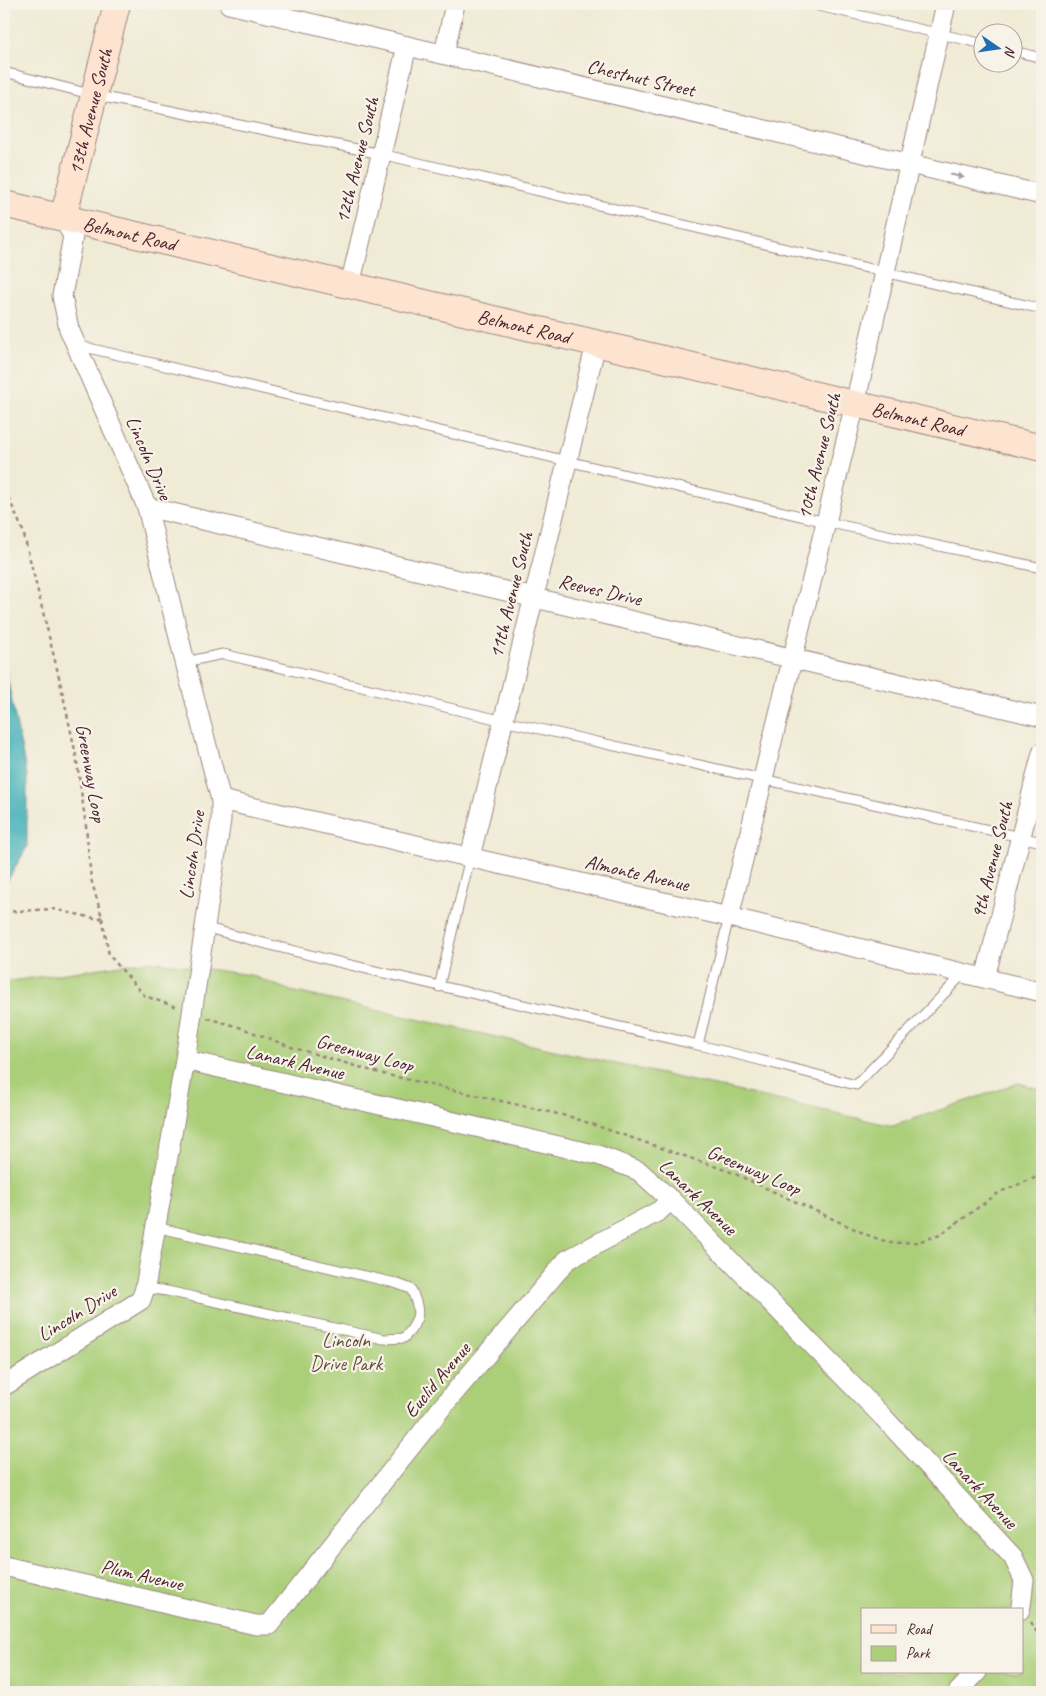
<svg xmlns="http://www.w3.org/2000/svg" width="1046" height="1696" viewBox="0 0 1046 1696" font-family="Caveat,sans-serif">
  <rect width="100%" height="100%" fill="#f7f3e8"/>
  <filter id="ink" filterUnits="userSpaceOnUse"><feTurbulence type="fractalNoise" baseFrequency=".02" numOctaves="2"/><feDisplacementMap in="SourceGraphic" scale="10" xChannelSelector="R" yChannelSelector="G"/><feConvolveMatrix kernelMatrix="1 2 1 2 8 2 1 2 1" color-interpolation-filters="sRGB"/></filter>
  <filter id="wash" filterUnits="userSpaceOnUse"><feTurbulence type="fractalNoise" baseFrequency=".0096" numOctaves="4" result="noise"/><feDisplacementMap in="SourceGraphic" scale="20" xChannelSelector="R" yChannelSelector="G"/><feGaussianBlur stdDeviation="1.12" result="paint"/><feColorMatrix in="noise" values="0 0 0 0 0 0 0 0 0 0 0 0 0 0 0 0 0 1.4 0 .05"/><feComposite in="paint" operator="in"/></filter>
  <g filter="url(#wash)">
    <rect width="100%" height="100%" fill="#f0ebd5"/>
    <path fill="#abcf79" stroke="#7a7752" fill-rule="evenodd" d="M150 961 250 975 291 991 893 1126 1019 1083 1042 1090V1692H4V982ZM862 1610H1022V1672H862Z"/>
    <path fill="#3eafb7" stroke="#446771" d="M4 662 27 776V847L4 887Z"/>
  </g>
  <g filter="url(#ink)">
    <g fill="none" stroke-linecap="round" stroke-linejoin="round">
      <defs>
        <g id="lane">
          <path d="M810 4 984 44"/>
          <path d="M1014 51 1042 58"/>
          <path d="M4 72 94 95 381 154 1042 309"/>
          <path d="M76 345 826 522 1042 568"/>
          <path d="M185 662 223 654 504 721 1042 842"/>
          <path d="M204 927C368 973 534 1006 698 1045 751 1057 804 1072 856 1085L964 973"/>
          <path d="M439 987 470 857"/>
          <path d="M698 1045 729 917"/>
          <path d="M145 1288 167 1291 384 1339 404 1338C421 1320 421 1310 411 1289L395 1283 156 1227"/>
        </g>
        <g id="street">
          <path d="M229 4 1042 195"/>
          <path d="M444 54 455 4"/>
          <path d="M350 285 407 46"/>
          <path d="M147 507 1042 717"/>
          <path d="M221 800 729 917 1042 992"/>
          <path d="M470 857 596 344"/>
          <path d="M729 917 855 404 946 4"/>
          <path d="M985 978 1042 753"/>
          <path d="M185 1060 598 1155 639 1171 671 1200 884 1418 1013 1557 1024 1580 1021 1606 1020 1610"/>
          <path d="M4 1386 141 1300 145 1288 185 1060 221 820V800L185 662 147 507 69 329 62 296 73 236 63 218"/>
          <path d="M4 1566 256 1625H269L443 1406 567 1260 659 1211 671 1200"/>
          <path d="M958 1692 977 1672"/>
        </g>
        <g id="secondary">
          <path id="s1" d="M4 204 1042 448"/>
          <path id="s2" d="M63 218 117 4"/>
        </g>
      </defs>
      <use href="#lane" stroke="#9d8580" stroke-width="11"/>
      <use href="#street" stroke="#9d8580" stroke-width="21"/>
      <use href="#secondary" stroke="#9d8580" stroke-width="28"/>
      <g stroke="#9d8580" stroke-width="2.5" stroke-dasharray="4 4" stroke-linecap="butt">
        <path d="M4 492 7 494 23 531 59 677 76 755 86 826 91 879 102 917 109 955 145 996 176 1007"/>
        <path d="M4 912 53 909 98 919 102 917"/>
        <path d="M207 1018 239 1027 291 1047 379 1073 571 1117 731 1172 872 1237 892 1243 917 1242 940 1235 1000 1192 1042 1175"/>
        <path d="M1031 1622 1042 1641"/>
      </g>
      <use href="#lane" stroke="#fff" stroke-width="9"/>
      <use href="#street" stroke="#fff" stroke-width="19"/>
      <use href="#secondary" stroke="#fde4d1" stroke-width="26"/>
    </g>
    <defs><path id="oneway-solid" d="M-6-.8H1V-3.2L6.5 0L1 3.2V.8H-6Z" transform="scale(1.25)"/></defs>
    <use fill="#ae9aa0" href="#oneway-solid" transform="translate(957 176) rotate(13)"/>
  </g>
  <g text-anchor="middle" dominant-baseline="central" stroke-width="4.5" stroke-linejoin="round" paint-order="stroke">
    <g font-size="20" fill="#4a1f2b" stroke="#f7f3e8">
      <text transform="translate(641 78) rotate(13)">Chestnut Street</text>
      <text stroke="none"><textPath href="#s2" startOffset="110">13th Avenue South</textPath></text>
      <text transform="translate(357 160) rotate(-76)">12th Avenue South</text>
      <text stroke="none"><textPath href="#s1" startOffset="129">Belmont Road</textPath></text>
      <text stroke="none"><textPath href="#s1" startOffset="534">Belmont Road</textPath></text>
      <text stroke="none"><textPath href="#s1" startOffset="939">Belmont Road</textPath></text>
      <text transform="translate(819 456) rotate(-76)">10th Avenue South</text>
      <text transform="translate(149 458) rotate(67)">Lincoln Drive</text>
      <text transform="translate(600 590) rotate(13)">Reeves Drive</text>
      <text transform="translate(511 595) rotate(-76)">11th Avenue South</text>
      <text transform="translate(91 773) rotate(80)">Greenway Loop</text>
      <text transform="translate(192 855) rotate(-82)">Lincoln Drive</text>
      <text transform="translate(992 860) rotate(-76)">9th Avenue South</text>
      <text transform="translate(637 873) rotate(13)">Almonte Avenue</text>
      <text transform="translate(365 1053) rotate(15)">Greenway Loop</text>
      <text transform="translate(295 1062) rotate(13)">Lanark Avenue</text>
      <text transform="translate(754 1170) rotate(23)">Greenway Loop</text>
      <text transform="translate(698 1197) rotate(44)">Lanark Avenue</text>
      <text transform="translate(77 1313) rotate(-32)">Lincoln Drive</text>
      <text transform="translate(437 1380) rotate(-50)">Euclid Avenue</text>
      <text transform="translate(980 1489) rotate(47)">Lanark Avenue</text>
      <text transform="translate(142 1575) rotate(13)">Plum Avenue</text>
    </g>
    <g font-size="20" fill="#624b3e" stroke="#f7f3e8">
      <text x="346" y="1340">Lincoln<tspan x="346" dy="23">Drive Park</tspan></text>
    </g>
  </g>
  <rect width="1046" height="1696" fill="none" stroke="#f7f3e8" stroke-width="20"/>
  <rect x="861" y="1608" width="162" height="65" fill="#f7f3e8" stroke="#b29e9c"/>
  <rect x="871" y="1625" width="25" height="8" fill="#fde4d1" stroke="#b29e9c"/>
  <text x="906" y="1634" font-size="15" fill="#4a1f2b">Road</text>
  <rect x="871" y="1646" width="25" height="15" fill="#abcf79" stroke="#b29e9c"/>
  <text x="906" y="1658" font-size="15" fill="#4a1f2b">Park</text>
  <g transform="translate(998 48) rotate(103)"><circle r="24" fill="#f7f3e8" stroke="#b29e9c"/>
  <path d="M0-4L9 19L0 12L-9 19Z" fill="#1f6fb2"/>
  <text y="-8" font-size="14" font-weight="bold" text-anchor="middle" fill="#4a1f2b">N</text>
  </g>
</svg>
